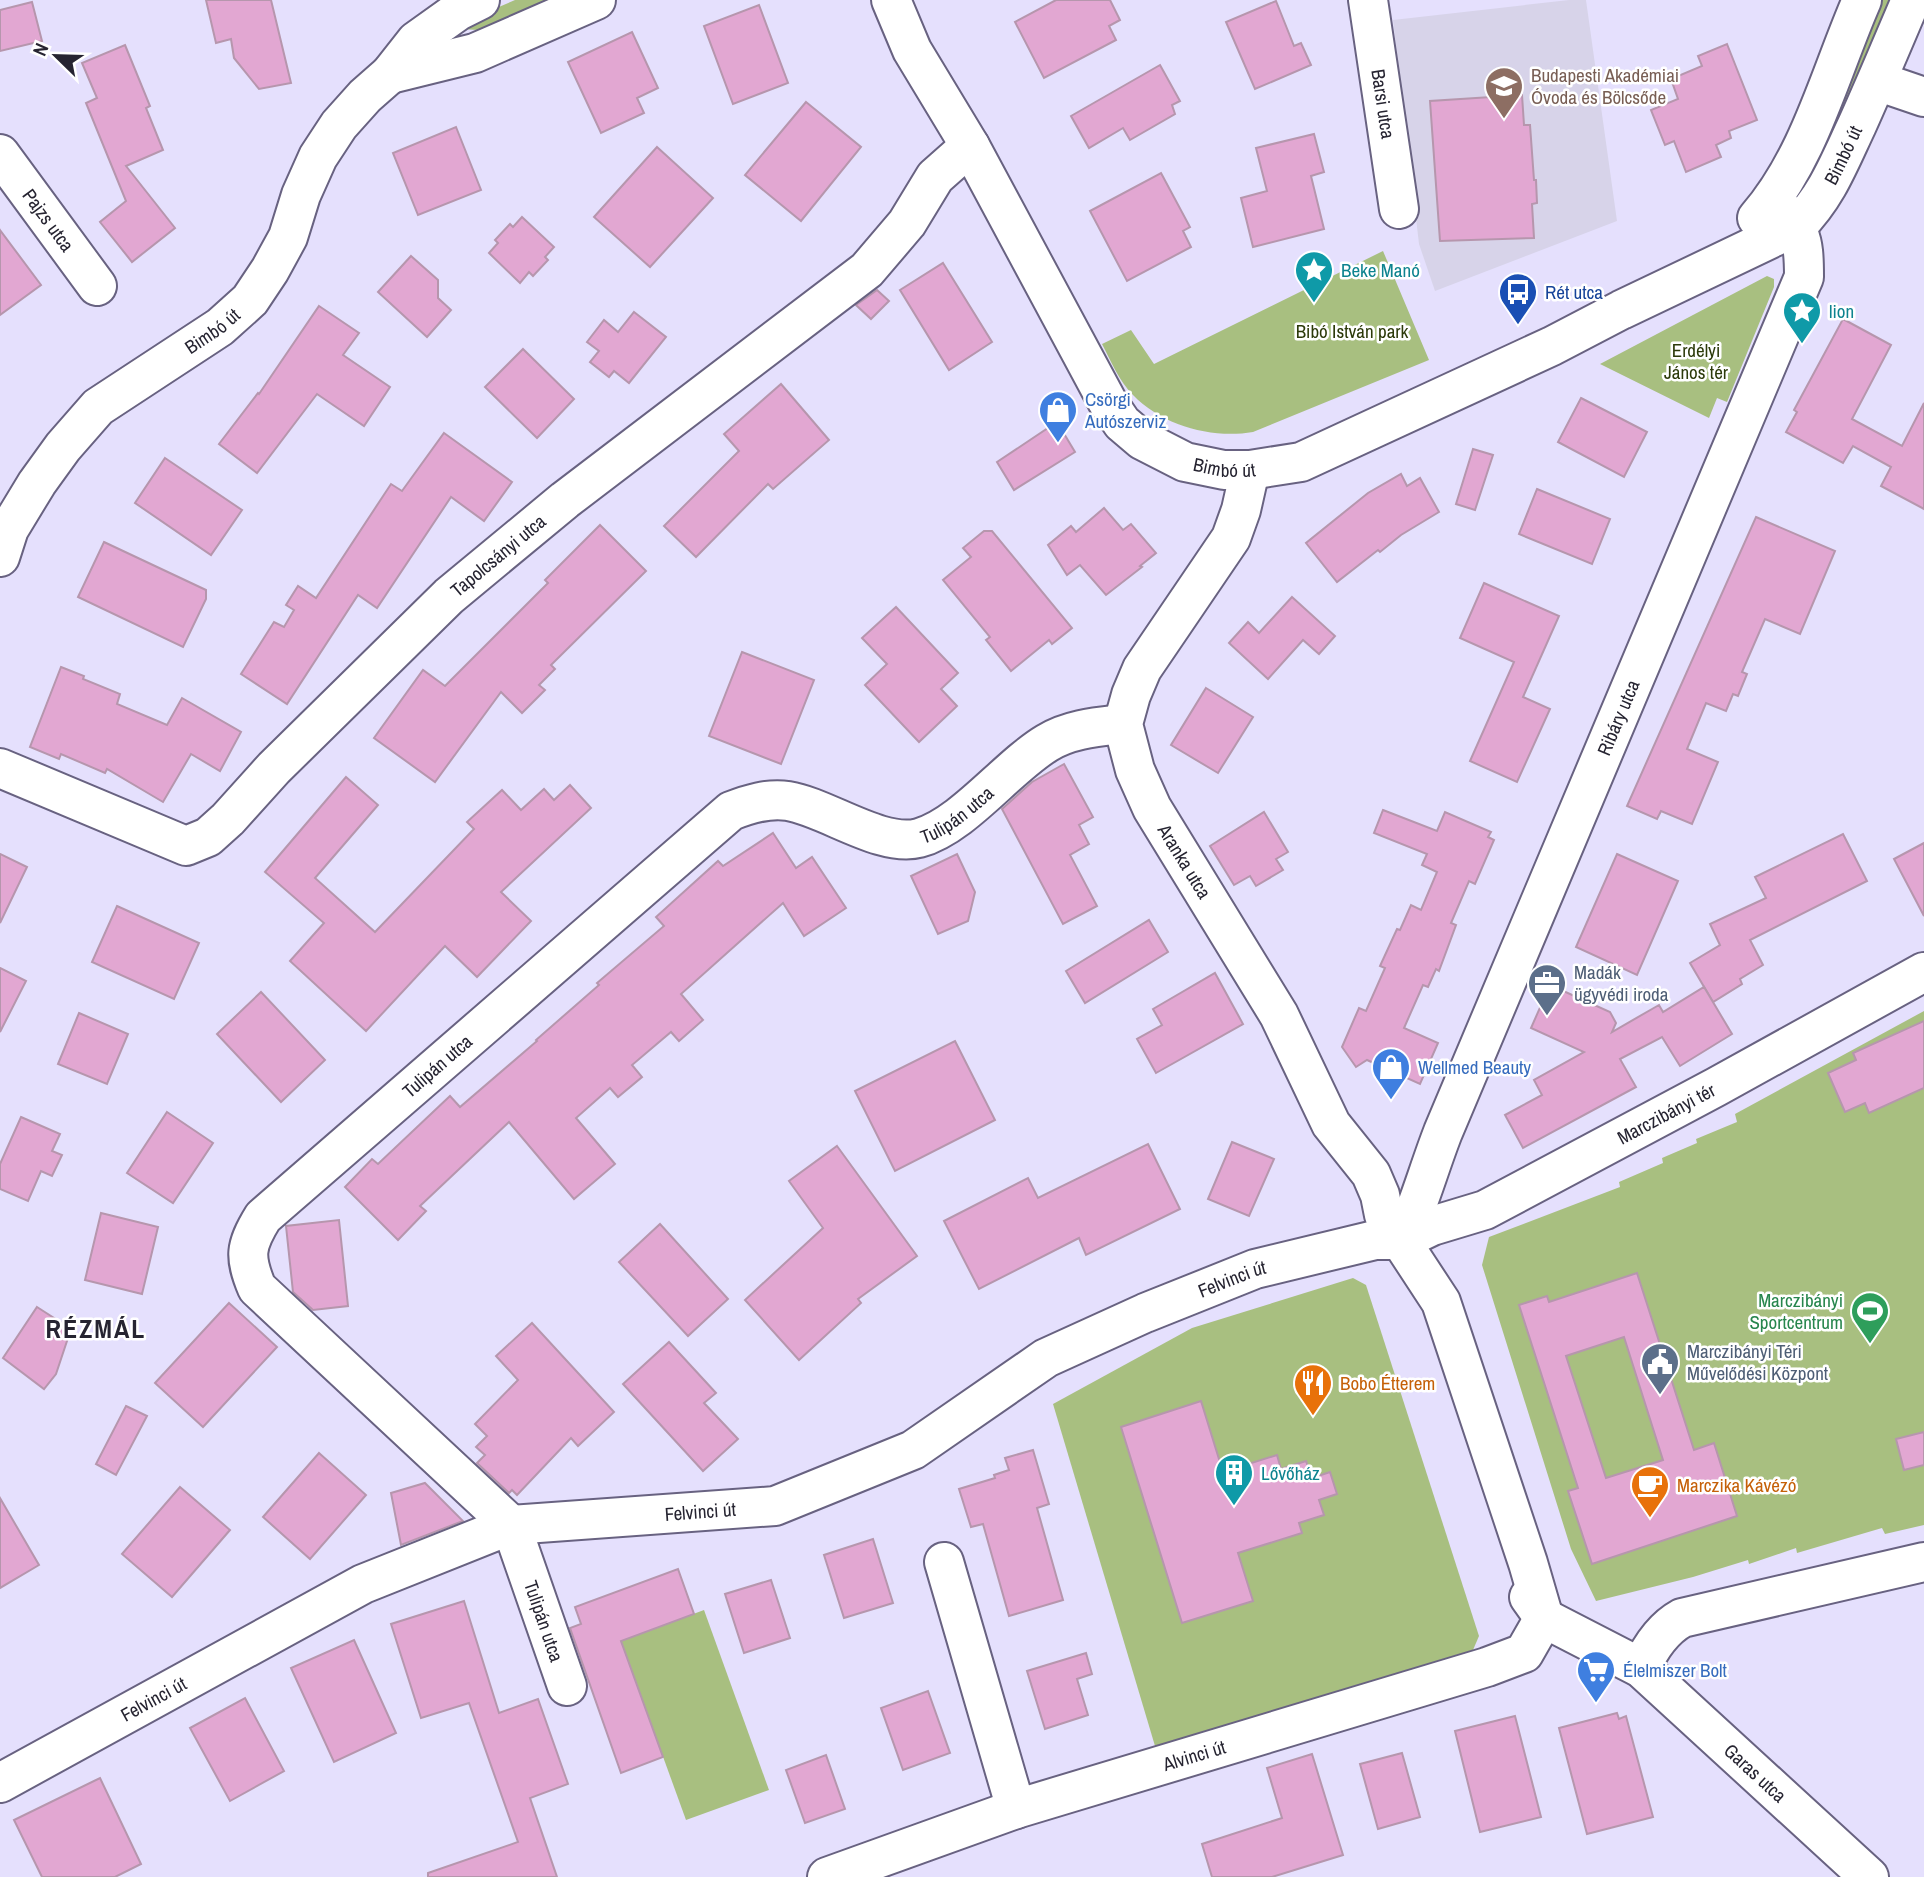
<svg xmlns="http://www.w3.org/2000/svg" width="1924" height="1877" viewBox="0 0 1924 1877" font-family="'Archivo Narrow',sans-serif">
  <rect width="100%" height="100%" fill="#e5e0fd"/>
  <path fill="#d7d3e9" d="M1569 0H1586L1617 221 1435 291 1419 244 1393 20Z"/>
  <g fill="#a8bf80">
    <path d="M515 0H554L478 30 460 29 473 18Z"/>
    <path d="M1879 0H1898L1844 118 1838 115 1834 108Z"/>
    <path d="M1383 251 1429 360 1253 432C1212 439 1163 426 1133 395 1119 381 1111 361 1102 344L1131 330 1154 364Z"/>
    <path d="M1767 276 1774 279V287L1727 402 1717 398 1709 418 1600 364Z"/>
    <path d="M1924 1011V1525L1885 1534 1882 1528 1797 1553 1796 1548 1749 1564 1748 1560 1693 1577 1596 1601 1571 1549 1482 1265 1489 1237 1620 1187 1619 1182 1663 1163 1662 1158 1697 1143 1696 1139 1737 1122 1735 1114Z"/>
    <path d="M1353 1278 1366 1285 1479 1636 1473 1650 1155 1746 1053 1404 1192 1328Z"/>
    <path d="M704 1610 769 1790 686 1820 621 1641Z"/>
  </g>
  <g fill="#e2a7d2" stroke="#b696ad" stroke-width="2" fill-rule="evenodd">
    <path d="M206 0H271L291 83 259 89 234 58 231 39 216 43Z"/>
    <path d="M1056 0H1110L1120 20 1109 26 1116 40 1044 78 1015 22Z"/>
    <path d="M1276 1 1294 46 1301 43 1311 65 1255 89 1226 22Z"/>
    <path d="M32 2 42 41 0 51V10Z"/>
    <path d="M759 5 788 83 733 104 704 26Z"/>
    <path d="M632 32 658 88 637 98 644 113 601 133 568 62Z"/>
    <path d="M1727 44 1757 120 1729 131 1731 138 1716 145 1721 157 1686 172 1674 141 1665 145 1651 110 1678 99 1671 79 1702 66 1698 56Z"/>
    <path d="M125 45 150 106 146 108 163 150 126 166 175 228 132 262 100 222 126 201 86 103 97 98 82 63Z"/>
    <path d="M1160 65 1180 101 1172 105 1175 114 1130 140 1123 128 1089 148 1071 116Z"/>
    <path d="M1522 95 1524 125H1530L1534 180H1536L1537 203 1532 204 1534 238 1440 241 1430 101Z"/>
    <path d="M806 102 861 147 801 221 745 175Z"/>
    <path d="M456 127 481 190 418 215 393 153Z"/>
    <path d="M1314 134 1324 172 1311 176 1324 229 1253 247 1241 198 1267 191 1256 148Z"/>
    <path d="M657 147 713 198 650 267 594 217Z"/>
    <path d="M1161 173 1190 227 1183 231 1191 247 1127 281 1090 211Z"/>
    <path d="M522 217 554 247 545 257 548 260 533 276 529 272 520 283 489 253 498 243 495 240 510 224 513 227Z"/>
    <path d="M0 230 41 285 0 315Z"/>
    <path d="M411 256 438 280V298L451 310 427 337 378 292Z"/>
    <path d="M943 263 992 342 949 370 900 290Z"/>
    <path d="M877 290 889 301 871 319 856 305Z"/>
    <path d="M319 306 359 333 343 355 390 387 364 426 317 394 257 473 219 444 258 393 259 394Z"/>
    <path d="M634 312 666 337 629 383 614 371 609 377 590 362 599 351 587 342 604 320 618 332Z"/>
    <path d="M1843 319 1891 345 1852 419 1902 446 1924 403V509L1881 486 1891 467 1853 446 1843 463 1786 432 1797 412 1794 410Z"/>
    <path d="M523 349 574 399 537 438 485 387Z"/>
    <path d="M781 384 829 440 773 489 768 484 696 557 664 526 739 451 724 434Z"/>
    <path d="M1581 398 1647 432 1624 477 1558 442Z"/>
    <path d="M1057 422 1075 452 1014 490 997 462Z"/>
    <path d="M444 433 512 482 484 521 451 497 377 608 358 595 287 704 241 674 274 622 284 627 294 610 286 605 298 586 316 598 391 484 402 491Z"/>
    <path d="M1473 449 1493 455 1475 510 1456 504Z"/>
    <path d="M165 458 242 510 211 555 135 503Z"/>
    <path d="M1401 474 1407 486 1420 478 1439 512 1401 535 1380 552 1378 550 1337 582 1306 543 1368 493Z"/>
    <path d="M1537 489 1610 519 1592 564 1519 534Z"/>
    <path d="M1104 508 1123 530 1131 524 1156 553 1140 566 1142 567 1106 595 1080 565 1067 575 1048 545 1071 526 1076 532Z"/>
    <path d="M1756 517 1835 551 1800 634 1765 619 1742 672 1747 674 1738 696 1733 694 1726 711 1706 703 1687 749 1718 762 1692 824 1661 811 1657 819 1627 806Z"/>
    <path d="M600 525 646 571 551 665 555 669 539 685 545 690 522 713 501 692 435 782 374 738 423 670 445 686 548 583 545 580Z"/>
    <path d="M984 531H992L1072 628 1052 644 1049 640 1011 671 986 640 990 637 943 580 971 557 963 548Z"/>
    <path d="M104 542 206 590V599L183 647 78 597Z"/>
    <path d="M1484 583 1559 616 1523 697 1550 709 1517 782 1470 761 1514 662 1460 638Z"/>
    <path d="M1292 597 1335 636 1319 654 1303 640 1268 679 1229 643 1248 622 1259 633Z"/>
    <path d="M896 607 958 673 941 689 957 706 919 742 865 685 887 664 862 638Z"/>
    <path d="M742 652 814 680 781 764 709 736Z"/>
    <path d="M61 667 84 676 83 679 120 694 117 704 167 725 182 698 241 732 220 771 191 754 163 802 107 769 105 773 61 754 59 759 30 747Z"/>
    <path d="M1206 688 1253 717 1218 773 1171 745Z"/>
    <path d="M1064 764 1093 817 1079 825 1089 844 1070 855 1097 906 1063 924 1002 809 1032 782Z"/>
    <path d="M346 777 378 805 315 878 375 932 474 829 467 822 502 790 521 810 544 789 554 800 570 785 591 808 501 892 531 921 477 977 445 946 366 1031 290 961 324 923 265 872Z"/>
    <path d="M1383 810 1437 831 1445 812 1491 832 1488 837 1494 840 1475 884 1469 881 1451 923 1456 925 1439 971 1436 969 1428 987 1423 985 1404 1028 1438 1043 1420 1084 1367 1060 1356 1067 1342 1047 1359 1008 1366 1011 1385 968 1380 966 1397 929 1400 930 1411 905 1421 910 1437 872 1422 865 1427 854 1374 833Z"/>
    <path d="M1264 812 1288 852 1276 859 1283 870 1256 886 1250 876 1234 885 1210 846Z"/>
    <path d="M773 833 796 868 812 857 846 908 804 936 783 903 681 994 703 1020 679 1041 671 1032 632 1065 642 1077 618 1097 610 1088 576 1118 615 1164 574 1199 509 1122 420 1206 426 1211 398 1240 345 1187 372 1159 378 1164 450 1096 460 1107 537 1041 536 1040 599 985 597 983 664 926 656 917 718 861 723 866Z"/>
    <path d="M1843 834 1867 881 1750 940 1763 965 1740 979 1742 984 1713 1002 1690 963 1720 945 1710 924 1766 898 1755 877Z"/>
    <path d="M1924 843V916L1894 859Z"/>
    <path d="M0 854 27 867 0 923Z"/>
    <path d="M957 854 975 892 968 921 938 934 911 876Z"/>
    <path d="M1617 854 1678 881 1637 975 1576 947Z"/>
    <path d="M117 906 199 943 174 999 92 962Z"/>
    <path d="M1149 920 1168 952 1085 1003 1066 971Z"/>
    <path d="M0 968 26 981 0 1032Z"/>
    <path d="M1215 973 1243 1024 1156 1073 1137 1039 1162 1025 1153 1009Z"/>
    <path d="M1550 985 1610 1012 1616 1023 1612 1032 1659 1005 1663 1012 1704 987 1732 1034 1680 1066 1662 1037 1620 1059 1636 1087 1523 1148 1505 1115 1542 1095 1534 1080 1584 1052 1531 1028Z"/>
    <path d="M261 992 325 1060 281 1102 217 1034Z"/>
    <path d="M79 1013 128 1034 107 1084 58 1064Z"/>
    <path d="M1924 1021V1088L1869 1113 1865 1103 1845 1112 1828 1073 1856 1060 1853 1053Z"/>
    <path d="M955 1041 995 1120 895 1171 855 1091Z"/>
    <path d="M167 1112 213 1143 173 1203 127 1173Z"/>
    <path d="M21 1117 60 1134 52 1151 62 1155 52 1176 41 1171 28 1201 0 1189V1164Z"/>
    <path d="M1232 1142 1274 1159 1249 1216 1208 1199Z"/>
    <path d="M1148 1144 1180 1209 1086 1255 1079 1238 979 1289 944 1221 1028 1178 1038 1198Z"/>
    <path d="M837 1146 917 1256 858 1299 861 1303 799 1360 745 1300 823 1228 789 1181Z"/>
    <path d="M101 1213 158 1227 142 1294 85 1280Z"/>
    <path d="M339 1220 348 1306 313 1310 293 1292 286 1226Z"/>
    <path d="M660 1224 728 1299 688 1336 619 1262Z"/>
    <path d="M1637 1273 1694 1450 1714 1443 1737 1516 1592 1564 1568 1491 1578 1488 1519 1305 1547 1296 1549 1302ZM1624 1337 1663 1460 1606 1478 1566 1356Z"/>
    <path d="M229 1303 277 1347 203 1427 155 1383Z"/>
    <path d="M37 1307 71 1329 56 1374 44 1389 3 1358Z"/>
    <path d="M532 1323 614 1412 578 1446 571 1438 517 1495 512 1490 509 1493 477 1463 485 1455 476 1447 487 1436 475 1424 518 1380 496 1356Z"/>
    <path d="M669 1342 716 1393 704 1403 738 1439 703 1471 623 1384Z"/>
    <path d="M1201 1401 1223 1472 1277 1455 1281 1469 1306 1461 1312 1478 1330 1472 1337 1494 1319 1500 1324 1515 1299 1523 1302 1533 1238 1553 1253 1601 1182 1623 1121 1427Z"/>
    <path d="M126 1406 147 1416 116 1475 96 1464Z"/>
    <path d="M1924 1432V1465L1904 1470 1896 1439Z"/>
    <path d="M1033 1450 1049 1504 1037 1508 1063 1600 1009 1616 983 1524 971 1527 959 1489 995 1478 994 1475 1009 1470 1005 1458Z"/>
    <path d="M319 1453 366 1495 310 1559 263 1517Z"/>
    <path d="M425 1483 463 1521 401 1545 391 1493Z"/>
    <path d="M180 1487 230 1530 172 1597 122 1554Z"/>
    <path d="M0 1498 39 1565 0 1588Z"/>
    <path d="M873 1539 893 1603 844 1618 824 1555Z"/>
    <path d="M678 1569 694 1614 621 1641 663 1757 621 1773 570 1628 581 1624 575 1607Z"/>
    <path d="M771 1580 790 1638 744 1653 725 1594Z"/>
    <path d="M464 1601 499 1713 538 1699 568 1784 530 1798 557 1877H428V1873L518 1842 469 1703 421 1718 391 1624Z"/>
    <path d="M354 1640 396 1733 334 1762 291 1668Z"/>
    <path d="M1086 1653 1092 1674 1077 1679 1088 1715 1045 1729 1027 1671Z"/>
    <path d="M928 1691 950 1753 903 1770 881 1708Z"/>
    <path d="M245 1698 284 1771 230 1801 190 1728Z"/>
    <path d="M1617 1713 1619 1719 1626 1716 1653 1817 1587 1834 1559 1728Z"/>
    <path d="M1515 1716 1541 1817 1480 1832 1455 1731Z"/>
    <path d="M1402 1753 1420 1817 1378 1829 1360 1764Z"/>
    <path d="M1312 1754 1343 1855 1272 1877H1212L1202 1844 1282 1818 1267 1768Z"/>
    <path d="M826 1755 845 1809 805 1823 786 1770Z"/>
    <path d="M100 1778 141 1864 115 1877H42L14 1820Z"/>
  </g>
  <g fill="none" stroke-linecap="round" stroke-linejoin="round">
    <defs>
      <g id="minor">
        <path id="s1" d="M891 0 912 50 970 146 1107 401 1122 423 1142 440 1185 462 1224 470H1250L1301 462 1552 346 1621 310 1797 226C1827 196 1839 163 1857 125 1876 83 1893 42 1911 0"/>
        <path id="s2" d="M1368 0 1399 209"/>
        <path d="M390 74 475 53 596 0"/>
        <path d="M1877 81 1924 97"/>
        <path id="s3" d="M0 154 97 286"/>
        <path d="M1757 218C1810 157 1830 73 1862 0"/>
        <path id="s4" d="M1250 470 1241 510 1231 538 1142 669 1131 695 1123 724 1135 770 1152 808 1279 1015 1331 1124 1371 1174 1380 1195 1384 1215 1441 1302 1528 1563 1544 1618"/>
        <path id="s5" d="M0 557 9 529 37 483 63 447 98 407 220 327 250 300 270 270 288 237 301 195 318 157 339 125 365 96 390 74 416 41 458 11 480 0"/>
        <path id="s6" d="M0 768 186 846 208 837 228 819 274 768 449 596 565 500 867 270 907 223 935 177 970 146"/>
        <path id="s7" d="M1403 1240C1419 1205 1429 1168 1443 1132L1804 277C1804 235 1801 231 1773 199"/>
        <path d="M944 1562 1016 1809"/>
        <path id="s8" d="M1529 1597 1544 1618 1641 1668 1869 1877"/>
        <path d="M1641 1668C1650 1648 1662 1629 1682 1618L1924 1562"/>
        <path id="s9" d="M567 1686 511 1525 257 1288C244 1257 245 1246 263 1217L731 811C749 804 768 798 788 801 826 807 881 848 919 838 963 826 1007 767 1047 743 1070 729 1097 727 1123 724"/>
        <path id="s10" d="M0 1783 363 1584 511 1525 775 1506 913 1450 1046 1358 1145 1313 1255 1269 1375 1240H1403L1432 1226 1485 1210 1716 1087 1924 972"/>
        <path id="s11" d="M827 1877 1016 1809 1487 1667 1524 1653 1544 1618"/>
      </g>
    </defs>
    <use href="#minor" stroke="#686281" stroke-width="42"/>
    <use href="#minor" stroke="#fff" stroke-width="38"/>
  </g>
  <defs>
    <symbol id="school-pin" viewBox="-11 -11 22 30"><path d="M0 17L-7.5 6A9.5 9.5 0 1 1 7.5 6Z" fill="#8d6e63" stroke="#fff"/><path d="M0-5L7-2L0 1L-7-2ZM-4 1L0 2.5L4 1V4Q0 6-4 4Z" fill="#fff"/></symbol>
    <symbol id="sight-pin" viewBox="-11 -11 22 30"><path d="M0 17L-7.5 6A9.5 9.5 0 1 1 7.5 6Z" fill="#0f9aa8" stroke="#fff"/><path d="M0-6L1.8-2.2L6-1.7L2.9 1.2L3.7 5.4L0 3.3L-3.7 5.4L-2.9 1.2L-6-1.7L-1.8-2.2Z" fill="#fff"/></symbol>
    <symbol id="bus-pin" viewBox="-11 -11 22 30"><path d="M0 17L-7.5 6A9.5 9.5 0 1 1 7.5 6Z" fill="#1a4fb4" stroke="#fff"/><path d="M-5-6H5V4H4V6H2V4H-2V6H-4V4H-5ZM-3.5-4V0h7V-4ZM-3.5 1.2v1.5H-2V1.2ZM2 1.2v1.5H3.5V1.2Z" fill="#fff"/></symbol>
    <symbol id="shop-pin" viewBox="-11 -11 22 30"><path d="M0 17L-7.5 6A9.5 9.5 0 1 1 7.5 6Z" fill="#3f7fe0" stroke="#fff"/><path d="M-5-2.5h2.3a2.7 3.5 0 0 1 5.4 0H5L5.5 6h-11ZM-1.5-2.5h3a1.5 2.3 0 0 0-3 0Z" fill="#fff"/></symbol>
    <symbol id="office-pin" viewBox="-11 -11 22 30"><path d="M0 17L-7.5 6A9.5 9.5 0 1 1 7.5 6Z" fill="#5c6f8a" stroke="#fff"/><path d="M-6-3h4V-5.5h4V-3h4V5H-6ZM-1-4.5V-3h2v-1.5ZM-6 0V1H6V0Z" fill="#fff"/></symbol>
    <symbol id="stadium-pin" viewBox="-11 -11 22 30"><path d="M0 17L-7.5 6A9.5 9.5 0 1 1 7.5 6Z" fill="#2e9e5b" stroke="#fff"/><path d="M0-5a6.5 5 0 1 0 0 10a6.5 5 0 1 0 0-10ZM-3.5-1.8h7v3.6h-7Z" fill="#fff"/></symbol>
    <symbol id="civic-pin" viewBox="-11 -11 22 30"><path d="M0 17L-7.5 6A9.5 9.5 0 1 1 7.5 6Z" fill="#5c6f8a" stroke="#fff"/><path d="M-.6-6.5H3V-4.5H.6V-3L4-1V1h2V6H-6V1h2V-1L-.6-3ZM-1.2 2.5V6h2.4V2.5Z" fill="#fff"/></symbol>
    <symbol id="restaurant-pin" viewBox="-11 -11 22 30"><path d="M0 17L-7.5 6A9.5 9.5 0 1 1 7.5 6Z" fill="#e8710a" stroke="#fff"/><path d="M-5-6h1v4h1v-4h1v4h1v-4h1v5L-1.5 .5V6h-2V.5L-5-1ZM5-6V6H3V1.5H1.5Q1.5-4 5-6Z" fill="#fff"/></symbol>
    <symbol id="building-pin" viewBox="-11 -11 22 30"><path d="M0 17L-7.5 6A9.5 9.5 0 1 1 7.5 6Z" fill="#0f9aa8" stroke="#fff"/><path d="M-4-6H4V6H1V3H-1V6H-4ZM-2.5-4.3h1.7v1.8h-1.7ZM.8-4.3h1.7v1.8H.8ZM-2.5-1h1.7V.8h-1.7ZM.8-1h1.7V.8H.8Z" fill="#fff"/></symbol>
    <symbol id="cafe-pin" viewBox="-11 -11 22 30"><path d="M0 17L-7.5 6A9.5 9.5 0 1 1 7.5 6Z" fill="#e8710a" stroke="#fff"/><path d="M-5.5-4.5H6V0H3Q3 3.5 0 3.5H-2.5Q-5.5 3.5-5.5 0ZM3-3.2v2h1.7v-2ZM-6 4.5H4V6H-6Z" fill="#fff"/></symbol>
    <symbol id="supermarket-pin" viewBox="-11 -11 22 30"><path d="M0 17L-7.5 6A9.5 9.5 0 1 1 7.5 6Z" fill="#3f7fe0" stroke="#fff"/><path d="M-6-5.5h2.5l.6 2H6L4.5 2H-2.5L-4.4-4H-6ZM-1.5 3.2a1.3 1.3 0 1 0 .1 0ZM3 3.2a1.3 1.3 0 1 0 .1 0Z" fill="#fff"/></symbol>
  </defs>
  <g fill-rule="evenodd">
    <use href="#school-pin" x="1482" y="64" width="44" height="60"/>
    <use href="#sight-pin" x="1292" y="248" width="44" height="60"/>
    <use href="#bus-pin" x="1496" y="270" width="44" height="60"/>
    <use href="#sight-pin" x="1780" y="289" width="44" height="60"/>
    <use href="#shop-pin" x="1036" y="388" width="44" height="60"/>
    <use href="#office-pin" x="1525" y="961" width="44" height="60"/>
    <use href="#shop-pin" x="1369" y="1045" width="44" height="60"/>
    <use href="#stadium-pin" x="1848" y="1289" width="44" height="60"/>
    <use href="#civic-pin" x="1638" y="1340" width="44" height="60"/>
    <use href="#restaurant-pin" x="1291" y="1361" width="44" height="60"/>
    <use href="#building-pin" x="1212" y="1451" width="44" height="60"/>
    <use href="#cafe-pin" x="1628" y="1463" width="44" height="60"/>
    <use href="#supermarket-pin" x="1574" y="1648" width="44" height="60"/>
  </g>
  <g text-anchor="middle" dominant-baseline="central" stroke-width="5" stroke-linejoin="round" paint-order="stroke">
    <g font-size="19" fill="#785e54" stroke="#fff" text-anchor="start">
      <text x="1531" y="75">Budapesti Akadémiai<tspan x="1531" dy="22">Óvoda és Bölcsőde</tspan></text>
    </g>
    <g font-size="19" fill="#262431" stroke="#fff">
      <text stroke="none"><textPath href="#s2" startOffset="105">Barsi utca</textPath></text>
      <text stroke="none"><textPath href="#s1" startOffset="1309">Bimbó út</textPath></text>
      <text stroke="none"><textPath href="#s3" startOffset="82">Pajzs utca</textPath></text>
      <text stroke="none"><textPath href="#s5" startOffset="318">Bimbó út</textPath></text>
      <text stroke="none"><textPath href="#s1" startOffset="597">Bimbó út</textPath></text>
      <text stroke="none"><textPath href="#s6" startOffset="630">Tapolcsányi utca</textPath></text>
      <text stroke="none"><textPath href="#s7" startOffset="565">Ribáry utca</textPath></text>
      <text stroke="none"><textPath href="#s9" startOffset="1454">Tulipán utca</textPath></text>
      <text stroke="none"><textPath href="#s4" startOffset="439">Aranka utca</textPath></text>
      <text stroke="none"><textPath href="#s9" startOffset="824">Tulipán utca</textPath></text>
      <text stroke="none"><textPath href="#s10" startOffset="1820">Marczibányi tér</textPath></text>
      <text stroke="none"><textPath href="#s10" startOffset="1351">Felvinci út</textPath></text>
      <text stroke="none"><textPath href="#s10" startOffset="763">Felvinci út</textPath></text>
      <text transform="translate(544 1621) rotate(71)">Tulipán utca</text>
      <text stroke="none"><textPath href="#s10" startOffset="175">Felvinci út</textPath></text>
      <text stroke="none"><textPath href="#s11" startOffset="387">Alvinci út</textPath></text>
      <text stroke="none"><textPath href="#s8" startOffset="290">Garas utca</textPath></text>
    </g>
    <g font-size="19" fill="#0d838f" stroke="#fff" text-anchor="start">
      <text x="1341" y="270">Beke Manó</text>
      <text x="1829" y="311">lion</text>
      <text x="1261" y="1473">Lővőház</text>
    </g>
    <g font-size="19" fill="#164399" stroke="#fff" text-anchor="start">
      <text x="1545" y="292">Rét utca</text>
    </g>
    <g font-size="19" fill="#2c3a0a" stroke="#fff">
      <text x="1352" y="331">Bibó István park</text>
      <text x="1696" y="350">Erdélyi<tspan x="1696" dy="22">János tér</tspan></text>
    </g>
    <g font-size="19" fill="#366cbe" stroke="#fff" text-anchor="start">
      <text x="1085" y="399">Csörgi<tspan x="1085" dy="22">Autószerviz</tspan></text>
      <text x="1418" y="1067">Wellmed Beauty</text>
      <text x="1623" y="1670">Élelmiszer Bolt</text>
    </g>
    <g font-size="19" fill="#4e5e75" stroke="#fff" text-anchor="start">
      <text x="1574" y="972">Madák<tspan x="1574" dy="22">ügyvédi iroda</tspan></text>
      <text x="1687" y="1351">Marczibányi Téri<tspan x="1687" dy="22">Művelődési Központ</tspan></text>
    </g>
    <g font-size="19" fill="#27864d" stroke="#fff" text-anchor="end">
      <text x="1843" y="1300">Marczibányi<tspan x="1843" dy="22">Sportcentrum</tspan></text>
    </g>
    <g font-size="19" fill="#c56008" stroke="#fff" text-anchor="start">
      <text x="1340" y="1383">Bobo Étterem</text>
      <text x="1677" y="1485">Marczika Kávézó</text>
    </g>
    <g font-size="26" font-weight="bold" letter-spacing="2" fill="#262431" stroke="#fff">
      <text x="96" y="1328">RÉZMÁL</text>
    </g>
  </g>
  <g transform="translate(56 56) rotate(293)" stroke="#ffffff" stroke-width="5" paint-order="stroke">
  <path d="M0-5L12 26L0 18L-12 26Z" fill="#262431"/>
  <text y="-10" font-size="19" font-weight="bold" text-anchor="middle" fill="#262431">N</text>
  </g>
</svg>
